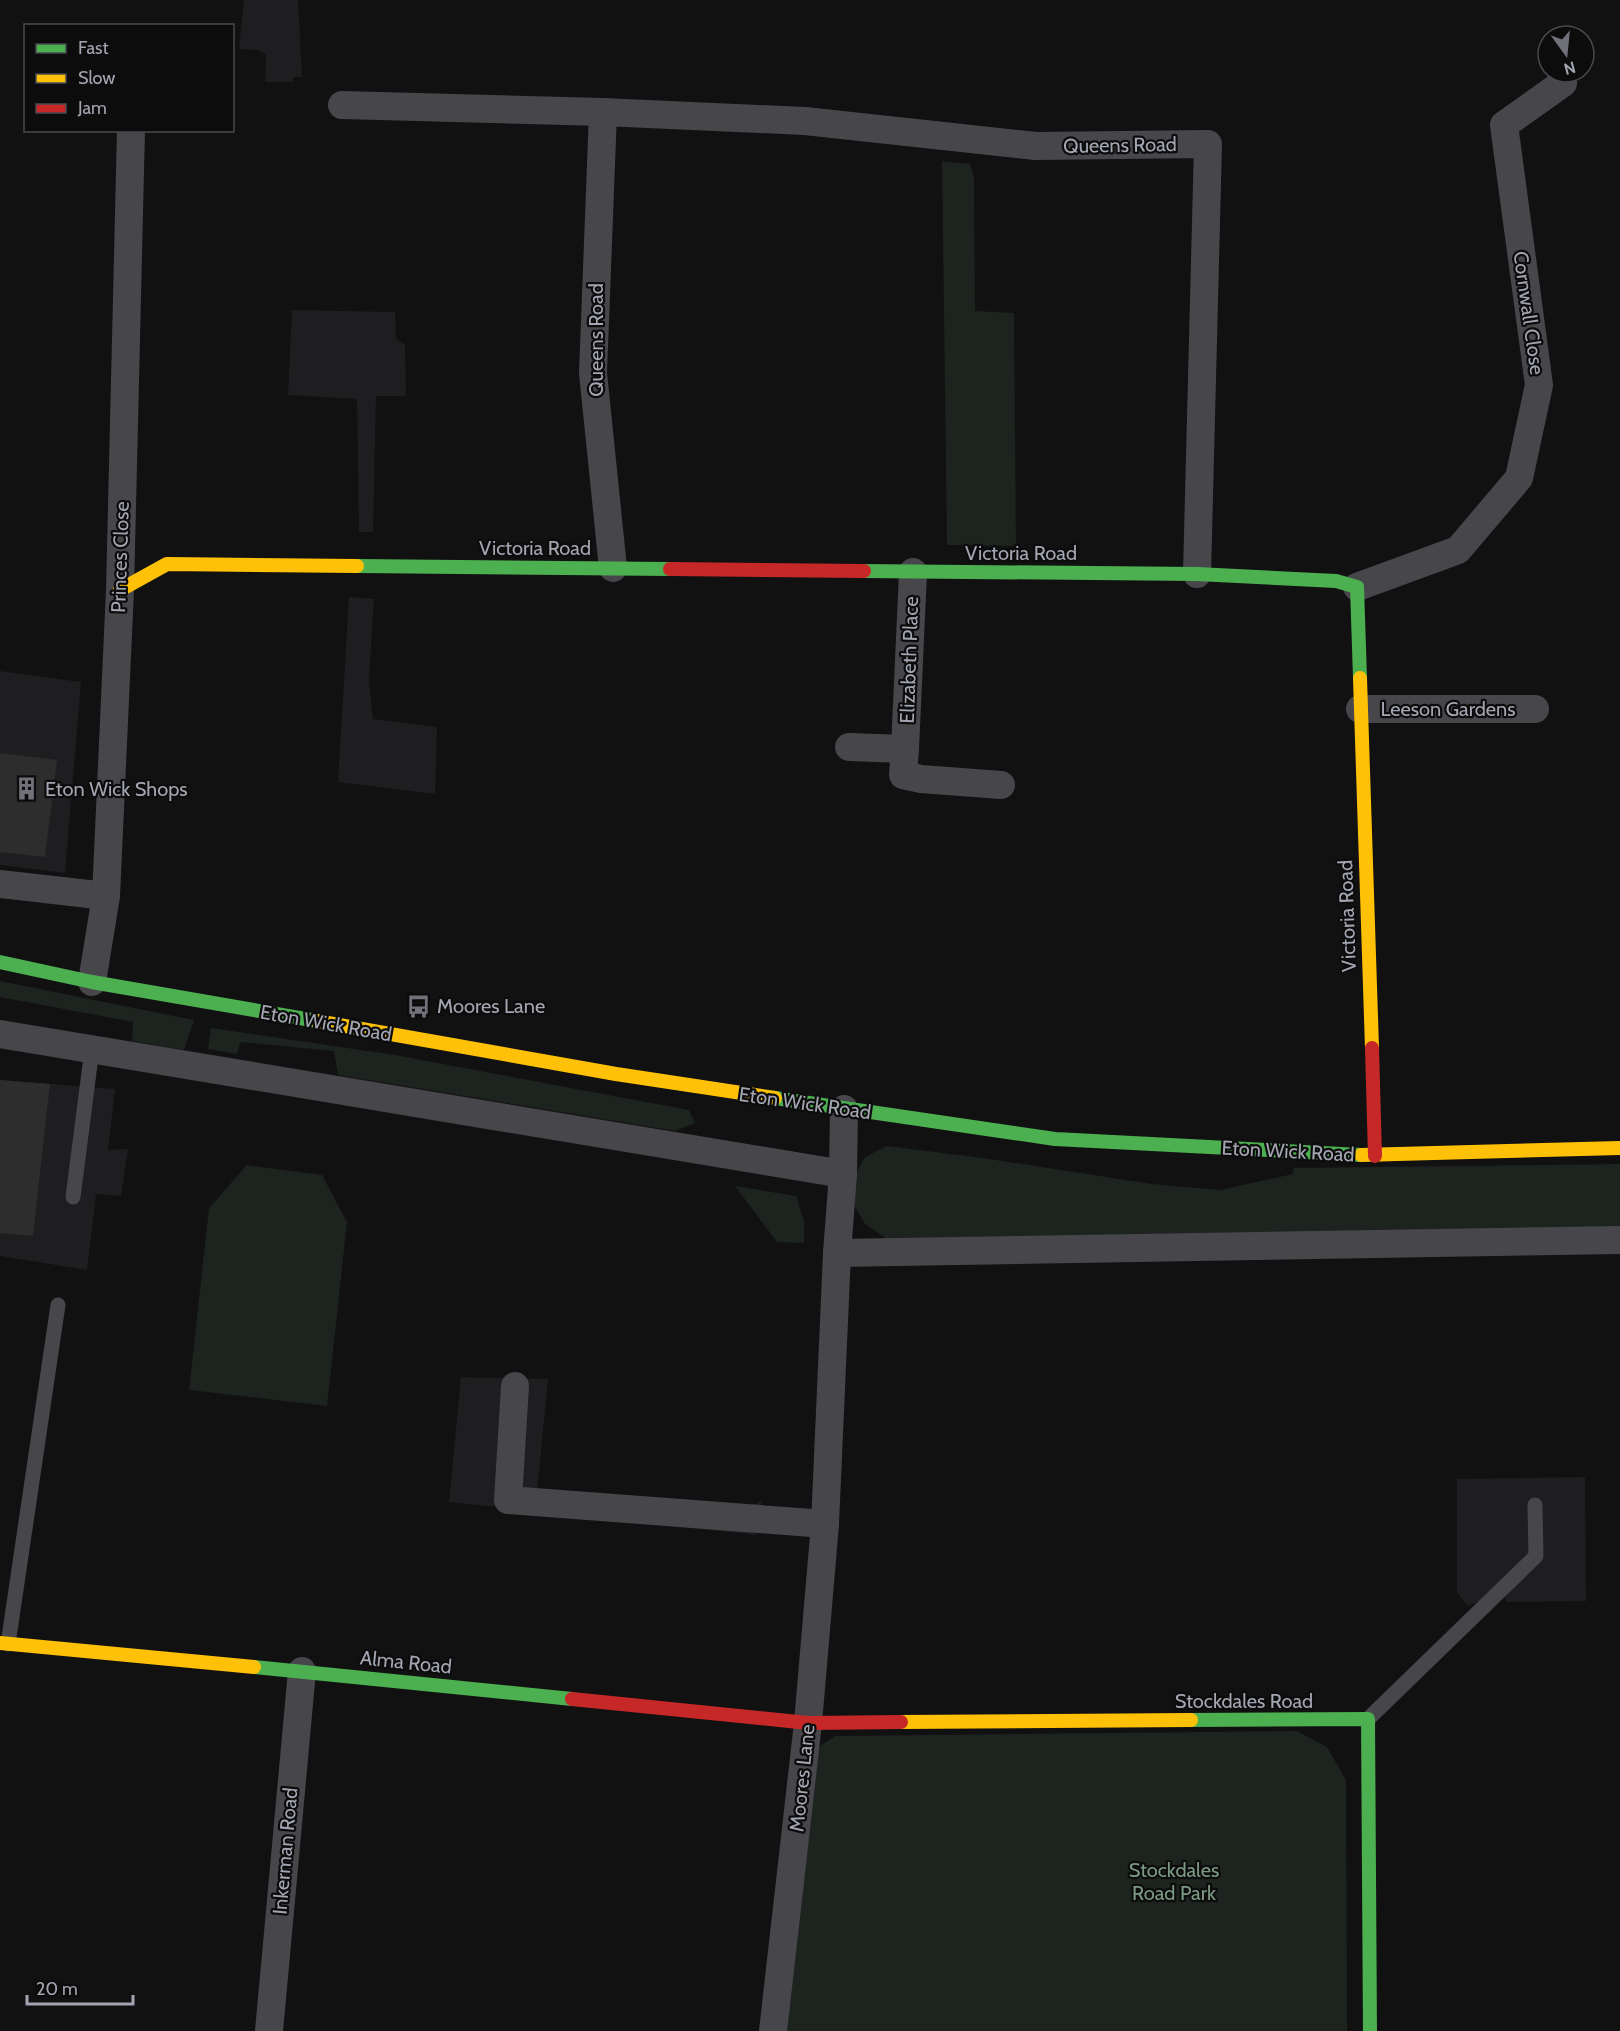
<svg xmlns="http://www.w3.org/2000/svg" width="1620" height="2031" viewBox="0 0 1620 2031" font-family="Cabin,sans-serif">
  <rect width="100%" height="100%" fill="#111112"/>
  <g fill="#1e1e20">
    <path d="M244 0H298L302 77H293V82H265L266 55 258 50 239 49Z"/>
    <path d="M292 310 395 312 396 339 405 345 406 396H376L373 532H359L357 399 288 395Z"/>
    <path d="M349 597 374 599 369 681 373 719 437 727 435 794 338 782Z"/>
    <path d="M0 671 81 682 65 873 0 865Z"/>
    <path d="M0 1080 115 1089 108 1150 128 1149 121 1196 96 1194 87 1270 0 1256Z"/>
    <path d="M461 1377 548 1379 537 1493 750 1508 762 1500 756 1535 449 1502Z"/>
    <path d="M1585 1477 1586 1601 1506 1602 1505 1597 1487 1598 1468 1606 1457 1593V1479Z"/>
  </g>
  <g fill="#1d231f">
    <path d="M942 161 970 164 974 177 975 311 1014 313 1016 546 947 545Z"/>
    <path d="M0 981 194 1020 184 1050 132 1041 133 1022 0 997Z"/>
    <path d="M211 1028 395 1055 689 1110 695 1123 675 1131 338 1075 334 1051 240 1042 237 1054 208 1049Z"/>
    <path d="M887 1146 983 1158 1152 1184 1220 1190 1293 1174 1294 1168 1620 1164V1229L890 1241 865 1224 852 1201 851 1182 865 1157Z"/>
    <path d="M247 1165 322 1175 347 1222 327 1406 189 1390 209 1208Z"/>
    <path d="M735 1186 796 1196 804 1221V1243L777 1242Z"/>
    <path d="M1297 1731 1327 1747 1346 1780 1347 2031H778L811 1760 820 1746 835 1736Z"/>
  </g>
  <g fill="#2d2d2e">
    <path d="M0 753 57 760 45 857 0 852Z"/>
    <path d="M0 1080 50 1084 33 1236 0 1233Z"/>
  </g>
  <g fill="none" stroke-linecap="round" stroke-linejoin="round">
    <g stroke="#47474b" stroke-width="15">
      <path d="M73 1197 92 1049"/>
      <path d="M8 1644 58 1305"/>
      <path d="M1368 1719 1536 1556 1535 1505"/>
    </g>
    <g stroke="#47474b" stroke-width="28">
      <path d="M342 105 603 112 805 121 1036 146 1208 144 1197 574"/>
      <path d="M603 112 593 373 613 568"/>
      <path d="M1357 587 1458 550 1519 478 1539 385 1504 125 1563 83"/>
      <path d="M1360 709H1535"/>
      <path d="M849 747 905 749 913 572"/>
      <path d="M905 749 903 775 921 779 1001 785"/>
      <path d="M0 884 106 896"/>
      <path d="M92 982 106 896 120 590 131 130"/>
      <path d="M0 1034 843 1174"/>
      <path d="M837 1253 1620 1240"/>
      <path d="M515 1386 508 1500 825 1524"/>
      <path d="M269 2031 302 1671"/>
      <path d="M773 2031 808 1723 825 1524 837 1253 843 1174 844 1109"/>
    </g>
    <g stroke="#4caf50" stroke-width="14">
      <path d="M357 566 670 569"/>
      <path d="M864 571 1197 574 1336 581 1357 587 1360 678"/>
      <path d="M0 962 92 982 317 1021"/>
      <path d="M775 1098 1055 1139 1361 1155"/>
      <path d="M254 1667 572 1699"/>
      <path d="M1191 1720 1368 1719 1370 2031"/>
    </g>
    <g stroke="#ffc107" stroke-width="14">
      <path d="M120 590 167 564 357 566"/>
      <path d="M1360 678 1372 1048"/>
      <path d="M317 1021 616 1074 775 1098"/>
      <path d="M1361 1155 1620 1148"/>
      <path d="M0 1643 254 1667"/>
      <path d="M901 1722 1191 1720"/>
    </g>
    <g stroke="#c62828" stroke-width="14">
      <path d="M670 569 864 571"/>
      <path d="M1372 1048 1375 1156"/>
      <path d="M572 1699 808 1723 901 1722"/>
    </g>
  </g>
  <defs>
    <symbol id="building-bare" viewBox="-9 -9 18 18"><path d="M-4-6H4V6H1V3H-1V6H-4ZM-2.5-4.3h1.7v1.8h-1.7ZM.8-4.3h1.7v1.8H.8ZM-2.5-1h1.7V.8h-1.7ZM.8-1h1.7V.8H.8Z" fill="#707179" stroke="#0c0c0d" stroke-width="2.5" paint-order="stroke"/></symbol>
    <symbol id="bus-bare" viewBox="-9 -9 18 18"><path d="M-5-6H5V4H4V6H2V4H-2V6H-4V4H-5ZM-3.5-4V0h7V-4ZM-3.5 1.2v1.5H-2V1.2ZM2 1.2v1.5H3.5V1.2Z" fill="#707179" stroke="#0c0c0d" stroke-width="2.5" paint-order="stroke"/></symbol>
  </defs>
  <g fill-rule="evenodd">
    <use href="#building-bare" x="10" y="772" width="33" height="33"/>
    <use href="#bus-bare" x="402" y="990" width="33" height="33"/>
  </g>
  <g text-anchor="middle" dominant-baseline="central" stroke-width="4.5" stroke-linejoin="round" paint-order="stroke">
    <g font-size="20" fill="#a3a5b1" stroke="#0c0c0d">
      <text transform="translate(1120 145) rotate(-1)">Queens Road</text>
      <text transform="translate(1529 313) rotate(82)">Cornwall Close</text>
      <text transform="translate(596 340) rotate(-90)">Queens Road</text>
      <text x="535" y="548">Victoria Road</text>
      <text x="1021" y="553">Victoria Road</text>
      <text transform="translate(120 557) rotate(-88)">Princes Close</text>
      <text transform="translate(909 660) rotate(-88)">Elizabeth Place</text>
      <text x="1448" y="709">Leeson Gardens</text>
      <text transform="translate(1347 916) rotate(-92)">Victoria Road</text>
      <text transform="translate(326 1023) rotate(10)">Eton Wick Road</text>
      <text transform="translate(805 1103) rotate(8)">Eton Wick Road</text>
      <text transform="translate(1288 1151) rotate(3)">Eton Wick Road</text>
      <text transform="translate(406 1662) rotate(6)">Alma Road</text>
      <text x="1244" y="1701">Stockdales Road</text>
      <text transform="translate(802 1778) rotate(-84)">Moores Lane</text>
      <text transform="translate(285 1851) rotate(-85)">Inkerman Road</text>
    </g>
    <g font-size="20" fill="#a3a5b1" stroke="#0c0c0d" text-anchor="start">
      <text x="45" y="789">Eton Wick Shops</text>
      <text x="437" y="1006">Moores Lane</text>
    </g>
    <g font-size="20" fill="#7c9a83" stroke="#0c0c0d">
      <text x="1174" y="1870">Stockdales<tspan x="1174" dy="23">Road Park</tspan></text>
    </g>
  </g>
  <rect x="24" y="24" width="210" height="108" fill="#0c0c0d" stroke="#48494f" stroke-width="1.5"/>
  <rect x="36" y="44" width="30" height="9" fill="#4caf50" stroke="#48494f" stroke-width="1.5"/>
  <text x="78" y="54" font-size="18" fill="#a3a5b1">Fast</text>
  <rect x="36" y="74" width="30" height="9" fill="#ffc107" stroke="#48494f" stroke-width="1.5"/>
  <text x="78" y="84" font-size="18" fill="#a3a5b1">Slow</text>
  <rect x="36" y="104" width="30" height="9" fill="#c62828" stroke="#48494f" stroke-width="1.5"/>
  <text x="78" y="114" font-size="18" fill="#a3a5b1">Jam</text>
  <g transform="translate(1566 54) rotate(165)"><circle r="28" fill="#0c0c0d" stroke="#48494f" stroke-width="1.5"/>
  <path d="M0-4.5L10 22L0 15L-10 22Z" fill="#707179"/>
  <text y="-9" font-size="16" font-weight="bold" text-anchor="middle" fill="#a3a5b1">N</text>
  </g>
  <path d="M27 1995v9h106v-9" fill="none" stroke="#a3a5b1" stroke-width="3"/>
  <text x="36" y="1995" font-size="18" fill="#a3a5b1" stroke="#0c0c0d" stroke-width="4.5" paint-order="stroke">20 m</text>
</svg>
